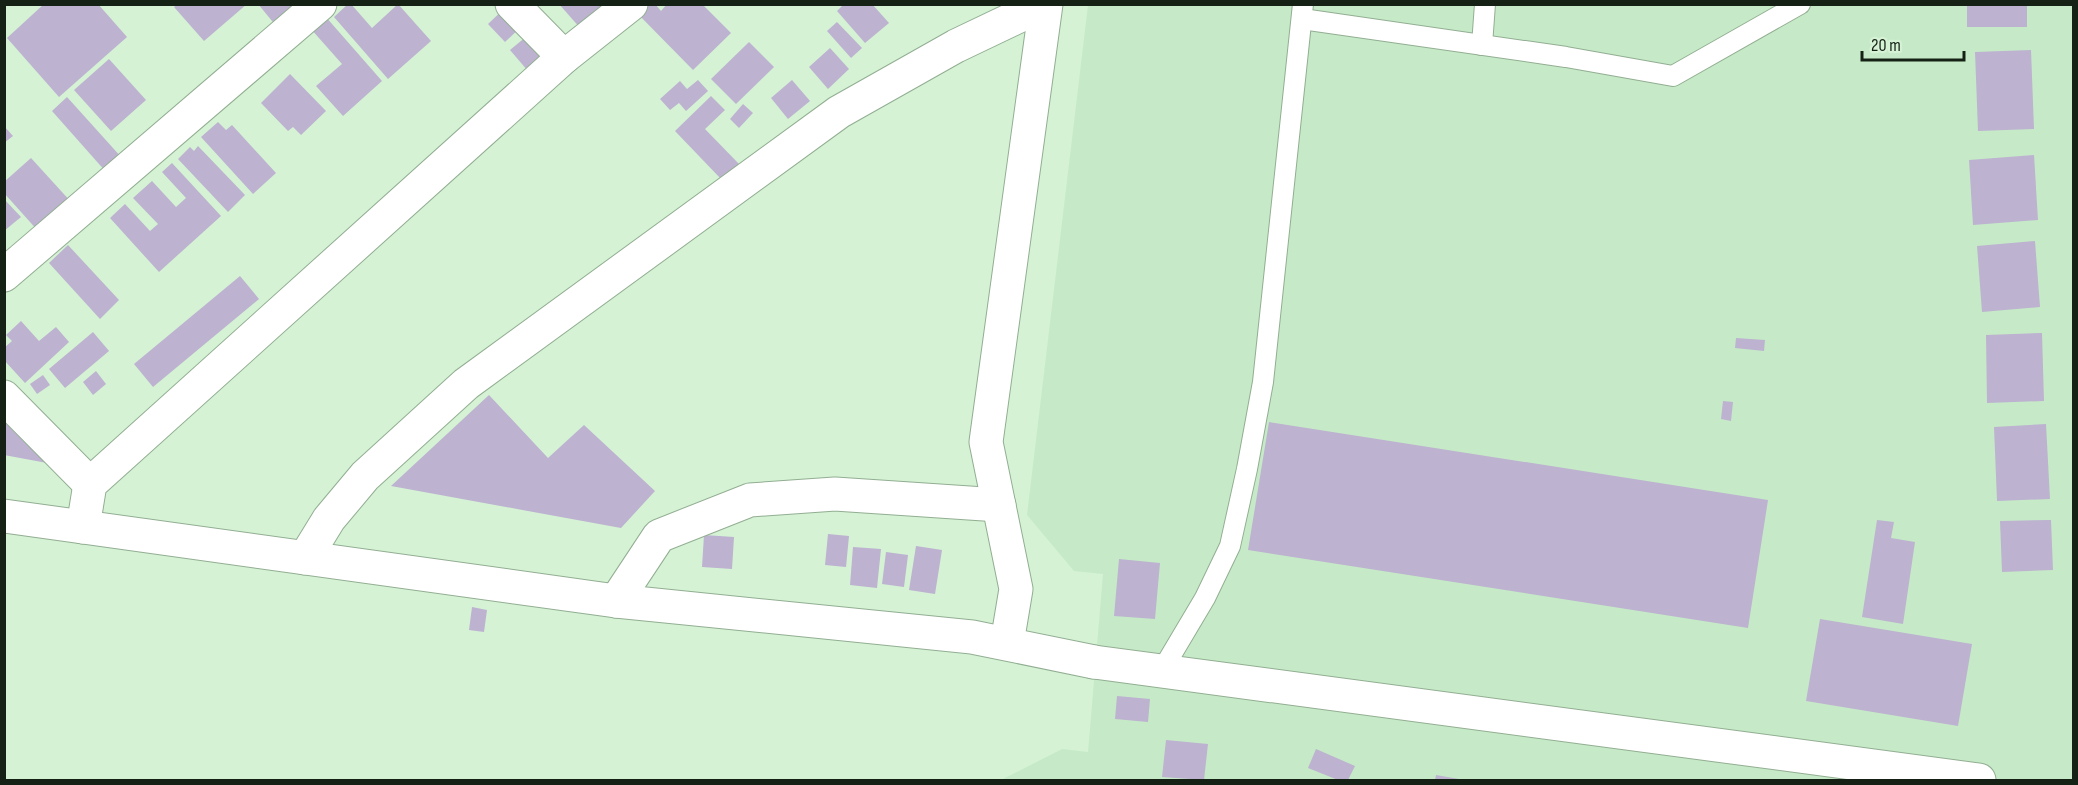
<svg xmlns="http://www.w3.org/2000/svg" width="2078" height="785" viewBox="0 0 2078 785" font-family="'Sofia Sans Condensed',sans-serif">
  <rect width="100%" height="100%" fill="#d5f2d5"/>
  <path fill="#c6eac7" d="M1088 5H2073V780H1001L1062 749 1088 752 1103 574 1074 571 1027 515Z"/>
  <g fill="#bdb2d0">
    <path d="M44 4H98L127 37 59 97 7 38Z"/>
    <path d="M178 4H247L204 41 174 7Z"/>
    <path d="M258 4H303L277 27Z"/>
    <path d="M348 4H351L372 28 398 4 431 41 388 79 334 17Z"/>
    <path d="M559 4H608L581 29Z"/>
    <path d="M644 4H655L661 11 667 4H702L731 33 693 70 636 12Z"/>
    <path d="M844 4H872L889 23 865 43 837 11Z"/>
    <rect x="1967" y="4" width="60" height="23"/>
    <path d="M508 5 525 23 505 42 488 24Z"/>
    <path d="M325 16 382 81 343 116 316 86 342 64 311 29Z"/>
    <path d="M837 22 862 48 851 58 827 31Z"/>
    <path d="M533 31 551 52 528 71 510 50Z"/>
    <path d="M749 42 774 67 736 104 711 79Z"/>
    <path d="M830 48 849 69 828 89 809 67Z"/>
    <path d="M2031 50 2034 129 1978 131 1975 52Z"/>
    <path d="M109 59 146 100 111 131 74 90Z"/>
    <path d="M290 74 326 111 301 135 293 127 288 131 261 103Z"/>
    <path d="M698 80 708 91 686 111 679 103 670 110 660 99 680 81 687 89Z"/>
    <path d="M792 80 810 101 788 119 771 98Z"/>
    <path d="M711 96 725 110 705 129 739 164 722 180 675 131Z"/>
    <path d="M67 97 122 158 107 173 52 111Z"/>
    <path d="M743 104 753 113 739 128 730 119Z"/>
    <path d="M218 122 226 130 232 125 276 173 253 194 201 137Z"/>
    <path d="M4 126 13 136 4 143Z"/>
    <path d="M198 146 245 195 228 212 178 159 190 147 194 151Z"/>
    <path d="M2034 155 2038 220 1973 225 1969 160Z"/>
    <path d="M31 158 72 203 39 232 4 193V182Z"/>
    <path d="M172 163 221 216 159 272 110 218 125 204 150 231 158 224 133 198 152 181 176 207 186 198 162 172Z"/>
    <path d="M4 199 21 217 4 231Z"/>
    <path d="M2035 241 2040 307 1982 312 1977 246Z"/>
    <path d="M68 245 119 300 100 319 49 263Z"/>
    <path d="M240 276 259 299 153 387 134 364Z"/>
    <path d="M21 321 39 341 56 327 69 342 25 383 4 360V348L12 341 6 335Z"/>
    <path d="M93 332 109 351 65 388 49 369Z"/>
    <path d="M2042 333 2044 401 1987 403 1986 335Z"/>
    <path d="M1736 338 1765 340 1764 351 1735 348Z"/>
    <path d="M96 371 106 384 93 395 83 382Z"/>
    <path d="M43 375 50 385 37 394 30 384Z"/>
    <path d="M489 395 548 458 584 425 655 491 621 528 391 486Z"/>
    <path d="M1723 401 1733 402 1731 421 1721 419Z"/>
    <path d="M19 412 74 468 4 455V426Z"/>
    <path d="M1269 422 1768 500 1748 628 1248 550Z"/>
    <path d="M2046 424 2050 499 1997 501 1994 427Z"/>
    <path d="M1877 520 1894 522 1891 538 1915 542 1903 624 1862 617Z"/>
    <path d="M2051 520 2053 570 2002 572 2000 521Z"/>
    <path d="M828 534 849 536 846 567 825 565Z"/>
    <path d="M704 535 734 537 732 569 702 567Z"/>
    <path d="M916 546 942 550 935 594 909 590Z"/>
    <path d="M853 547 881 549 877 588 850 585Z"/>
    <path d="M886 552 908 555 904 587 882 584Z"/>
    <path d="M1119 559 1160 563 1155 619 1114 616Z"/>
    <path d="M472 607 487 610 484 632 469 630Z"/>
    <path d="M1820 619 1972 644 1958 726 1806 701Z"/>
    <path d="M1117 696 1150 699 1148 722 1115 719Z"/>
    <path d="M1166 740 1208 744 1204 780 1162 777Z"/>
    <path d="M1316 749 1355 766 1348 780H1338L1308 768Z"/>
    <path d="M1436 775 1459 779 1458 780H1435Z"/>
  </g>
  <g fill="none" stroke-linecap="round" stroke-linejoin="round">
    <defs>
      <g id="lane">
        <path d="M1302 19 1566 57 1673 76 1800 4"/>
        <path d="M1482 45 1485 4"/>
        <path d="M1161 672 1205 598 1230 546 1247 469 1263 382 1303 4"/>
      </g>
      <g id="street">
        <path d="M512 4 564 57"/>
        <path d="M4 275 320 4"/>
        <path d="M4 397 90 484"/>
        <path d="M83 527 90 484 564 57 631 4"/>
        <path d="M305 558 329 519 365 476 466 384 839 112 956 46 1044 4"/>
        <path d="M616 601 659 536 750 500 835 494 999 505"/>
        <path d="M1007 643 1016 589 986 442 1046 4"/>
        <path d="M1094 662 1979 780"/>
      </g>
      <path id="secondary" d="M4 516 616 601 972 637 1094 662"/>
    </defs>
    <use href="#lane" stroke="#92ae92" stroke-width="22"/>
    <use href="#street" stroke="#92ae92" stroke-width="35"/>
    <use href="#secondary" stroke="#92ae92" stroke-width="35"/>
    <use href="#lane" stroke="#fff" stroke-width="20"/>
    <use href="#street" stroke="#fff" stroke-width="33"/>
    <use href="#secondary" stroke="#fff" stroke-width="33"/>
  </g>
  <rect width="2078" height="785" fill="none" stroke="#162116" stroke-width="12"/>
  <path d="M1862 51v9h102v-9" fill="none" stroke="#162116" stroke-width="3"/>
  <text x="1871" y="51" font-size="18" fill="#162116" stroke="#d5f2d5" stroke-width="4.5" paint-order="stroke">20 m</text>
</svg>
